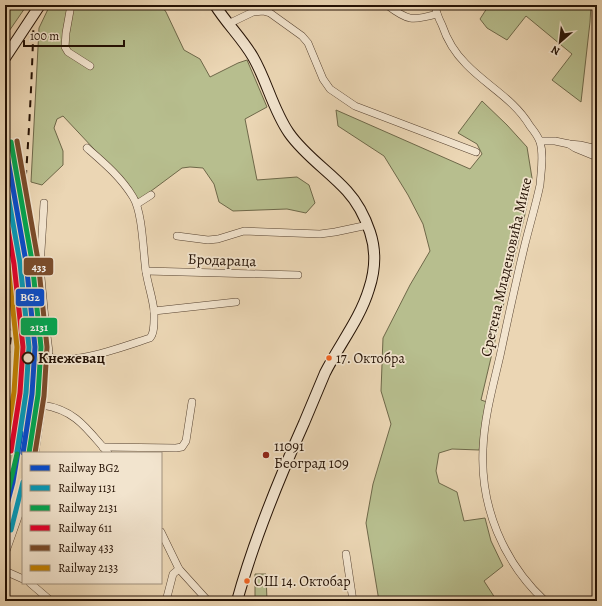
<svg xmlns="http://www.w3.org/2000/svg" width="602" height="606" viewBox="0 0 602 606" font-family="Alegreya,serif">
  <rect width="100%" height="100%" fill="#ebd6b4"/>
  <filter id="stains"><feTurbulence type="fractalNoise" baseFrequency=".005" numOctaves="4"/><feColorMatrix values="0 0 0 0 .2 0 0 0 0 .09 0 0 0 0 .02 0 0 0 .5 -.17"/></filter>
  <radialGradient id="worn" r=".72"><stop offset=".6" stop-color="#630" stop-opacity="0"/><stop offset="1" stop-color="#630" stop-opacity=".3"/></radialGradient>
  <g fill="#b7be8e" stroke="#6e6849">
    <path d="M5 5H27L5 37Z"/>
    <path d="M50 5H161L166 12 184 50 200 59 210 77 238 63 247 60 267 107 245 119 257 180 297 177 309 185 315 203 306 213 287 209 233 211 219 202 214 184 203 168 190 167 182 168 139 200 124 181 63 116 57 119 54 128 63 151V165L42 185 31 182 39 28Z"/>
    <path d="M489 5H591L590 22 581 102 552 80 572 54 526 16 507 40 487 28 480 19Z"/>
    <path d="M482 101 507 125 527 147 532 178 525 214 481 400 487 402 479 450 452 449 439 453 436 471 439 483 457 492 464 521 485 518 491 541 503 566 484 581 497 601H379L366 523 373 484 391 424 381 391 383 338 410 285 430 251 423 224 408 195 384 156 338 126 336 110 470 169 482 154 477 144 458 133Z"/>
    <path d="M5 445 16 446 8 484H5Z"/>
    <path d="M255 574H266L267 601H255Z"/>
  </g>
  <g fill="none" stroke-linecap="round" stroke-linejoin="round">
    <defs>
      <g id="street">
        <path d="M71 5 66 33 65 47 68 52 90 66"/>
        <path d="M387 5C408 21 412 21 437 14"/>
        <path d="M435 5C436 12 439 19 442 25 447 40 455 53 466 64 487 86 514 99 530 126 534 131 538 136 540 142 544 155 541 171 540 185 536 204 530 224 525 244 516 281 508 318 500 356 493 386 484 418 483 449 480 506 503 562 545 601"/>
        <path d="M228 24 253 12 263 11 270 13 302 36 308 43 323 79 330 89 355 106 476 152"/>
        <path d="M540 141H555L569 144 580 145 597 149"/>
        <path d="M569 144 575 148 597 157"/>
        <path d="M137 204 151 195"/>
        <path d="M177 236 208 240 218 239 244 231 320 234 335 232 368 225"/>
        <path d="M146 271 298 275"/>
        <path d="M154 311 236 302"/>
        <path d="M48 356C68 368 128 345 150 338 155 333 154 319 154 311 153 299 148 285 146 272 143 253 143 213 133 197 121 177 103 162 87 148"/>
        <path d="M42 405C76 410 87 429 108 453"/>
        <path d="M103 447 176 448 182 447 186 441 192 402"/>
        <path d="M35 453 42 405 43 367 49 352 45 320 40 267 44 203"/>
        <path d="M161 532 179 569 208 601"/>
        <path d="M5 554 23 503"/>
        <path d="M346 554 353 601"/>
        <path d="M5 571 23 579"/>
        <path d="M30 583 51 601"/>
        <path d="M166 601 173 574 179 569"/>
      </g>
      <path id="secondary" d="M215 5C226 23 242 38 253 57 267 81 273 110 289 133 305 156 329 171 347 191 358 203 365 217 370 232 376 250 375 271 369 289 360 319 339 345 325 373 318 390 311 406 304 423 278 481 254 539 237 601"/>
    </defs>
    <use href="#street" stroke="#564230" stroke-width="8"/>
    <use href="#secondary" stroke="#241104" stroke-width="12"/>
    <use href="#street" stroke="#f2e4ce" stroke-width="7"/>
    <use href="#secondary" stroke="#f2e4ce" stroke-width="10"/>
    <g stroke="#241104" stroke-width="2" stroke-dasharray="7 7" stroke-linecap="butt">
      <path d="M5 386C21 260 31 132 34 5"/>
      <path d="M28 453C36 405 41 356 38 307 37 292 33 277 31 262"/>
      <path d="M5 540 23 478"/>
    </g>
    <defs>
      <path id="secondary-bridge" d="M5 58 40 5"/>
    </defs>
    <use href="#secondary-bridge" stroke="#241104" stroke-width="12" stroke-linecap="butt"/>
    <use href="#secondary-bridge" stroke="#f2e4ce" stroke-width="10"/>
    <defs>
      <g id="rail-1">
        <path d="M5 143 26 262 35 347 32 394 23 453"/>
        <path d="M5 512 13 482 21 433"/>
      </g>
      <g id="rail-2">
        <path d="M5 178 20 263 29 347 26 393 17 452"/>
        <path d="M11 530 23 482"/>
      </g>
      <g id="rail-3">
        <path d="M11 142 32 261 41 347 38 395 29 453"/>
        <path d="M5 505 17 454"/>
      </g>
      <path id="rail-4" d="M5 212 14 264 23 347 20 393 11 451"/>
      <path id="rail-5" d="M17 141 38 260 47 347 44 396 35 453"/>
      <path id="rail-6" d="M5 247 8 265 17 347 14 392 5 450"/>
    </defs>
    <use href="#rail-1" stroke="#f2e4ce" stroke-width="8"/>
    <use href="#rail-2" stroke="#f2e4ce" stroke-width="8"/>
    <use href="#rail-3" stroke="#f2e4ce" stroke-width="8"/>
    <use href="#rail-4" stroke="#f2e4ce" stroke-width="8"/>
    <use href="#rail-5" stroke="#f2e4ce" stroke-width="8"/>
    <use href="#rail-6" stroke="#f2e4ce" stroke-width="8"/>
    <use href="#rail-1" stroke="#044cd0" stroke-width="5"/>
    <use href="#rail-2" stroke="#049aba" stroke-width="5"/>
    <use href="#rail-3" stroke="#00a651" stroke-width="5"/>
    <use href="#rail-4" stroke="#e4002b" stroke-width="5"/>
    <use href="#rail-5" stroke="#7a4b2a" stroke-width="5"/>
    <use href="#rail-6" stroke="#c28101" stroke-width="5"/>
  </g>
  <circle fill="#f2e4ce" stroke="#241104" stroke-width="2" cx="28" cy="358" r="5.5"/>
  <g fill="#f26522" stroke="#f2e4ce" stroke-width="1.5">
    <circle cx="329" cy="358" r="3.5"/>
    <circle cx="247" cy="581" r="3.5"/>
  </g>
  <circle fill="#8f2418" stroke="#f2e4ce" stroke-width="1.5" cx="266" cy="455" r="4"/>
  <g text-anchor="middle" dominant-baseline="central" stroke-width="3.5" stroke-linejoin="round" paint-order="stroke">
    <g font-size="14" fill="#241104" stroke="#f2e4ce" text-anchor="start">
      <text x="336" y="358">17. Октобра</text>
      <text x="254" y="581">ОШ 14. Октобар</text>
    </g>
    <g font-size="15" fill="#241104" stroke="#f2e4ce">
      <text transform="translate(222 260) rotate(2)">Бродараца</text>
      <text transform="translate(506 267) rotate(-77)">Сретена Младеновића Мике</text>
    </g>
    <g font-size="15" font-weight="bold" fill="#241104" stroke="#f2e4ce" text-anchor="start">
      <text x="38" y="358">Кнежевац</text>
    </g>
    <g font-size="15" fill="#241104" stroke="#f2e4ce" text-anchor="start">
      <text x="274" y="446">11091<tspan x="274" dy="17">Београд 109</tspan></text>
    </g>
  </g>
  <g stroke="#f2e4ce" stroke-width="1.5">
    <rect x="23" y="257" width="31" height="19" rx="4" fill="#7a4b2a"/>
    <rect x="15" y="288" width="30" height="19" rx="4" fill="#044cd0"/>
    <rect x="20" y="317" width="38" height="19" rx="4" fill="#00a651"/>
  </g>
  <g font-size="11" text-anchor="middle" font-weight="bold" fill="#fff">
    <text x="39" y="271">433</text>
    <text x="30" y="301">BG2</text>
    <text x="39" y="331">2131</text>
  </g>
  <rect width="602" height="606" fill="none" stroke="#ebd6b4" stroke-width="20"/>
  <rect x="6" y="6" width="590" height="594" fill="none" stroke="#241104" stroke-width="2"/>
  <rect x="10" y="10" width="582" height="586" fill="none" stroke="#241104"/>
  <rect x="22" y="452" width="140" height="132" fill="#f2e4ce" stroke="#a0907d"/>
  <rect x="30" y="465" width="20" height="6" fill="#044cd0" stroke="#a0907d"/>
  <text x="58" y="472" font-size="12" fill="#241104">Railway BG2</text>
  <rect x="30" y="485" width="20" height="6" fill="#049aba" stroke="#a0907d"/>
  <text x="58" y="492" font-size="12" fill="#241104">Railway 1131</text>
  <rect x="30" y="505" width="20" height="6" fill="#00a651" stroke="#a0907d"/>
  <text x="58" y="512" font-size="12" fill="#241104">Railway 2131</text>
  <rect x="30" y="525" width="20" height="6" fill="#e4002b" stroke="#a0907d"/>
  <text x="58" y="532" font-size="12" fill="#241104">Railway 611</text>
  <rect x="30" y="545" width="20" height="6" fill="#7a4b2a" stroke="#a0907d"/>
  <text x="58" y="552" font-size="12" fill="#241104">Railway 433</text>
  <rect x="30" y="565" width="20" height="6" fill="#c28101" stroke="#a0907d"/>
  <text x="58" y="572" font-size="12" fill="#241104">Railway 2133</text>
  <g transform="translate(560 42) rotate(208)" stroke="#f2e4ce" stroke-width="3" paint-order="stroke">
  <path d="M0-3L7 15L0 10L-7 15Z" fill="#241104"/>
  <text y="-6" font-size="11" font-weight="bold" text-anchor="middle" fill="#241104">N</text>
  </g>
  <path d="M24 40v6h100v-6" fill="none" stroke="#241104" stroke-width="2"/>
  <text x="30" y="40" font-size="12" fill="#241104" stroke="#f2e4ce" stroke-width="3" paint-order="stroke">100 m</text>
  <rect width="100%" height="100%" filter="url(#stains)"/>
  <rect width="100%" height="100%" fill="url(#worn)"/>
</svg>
